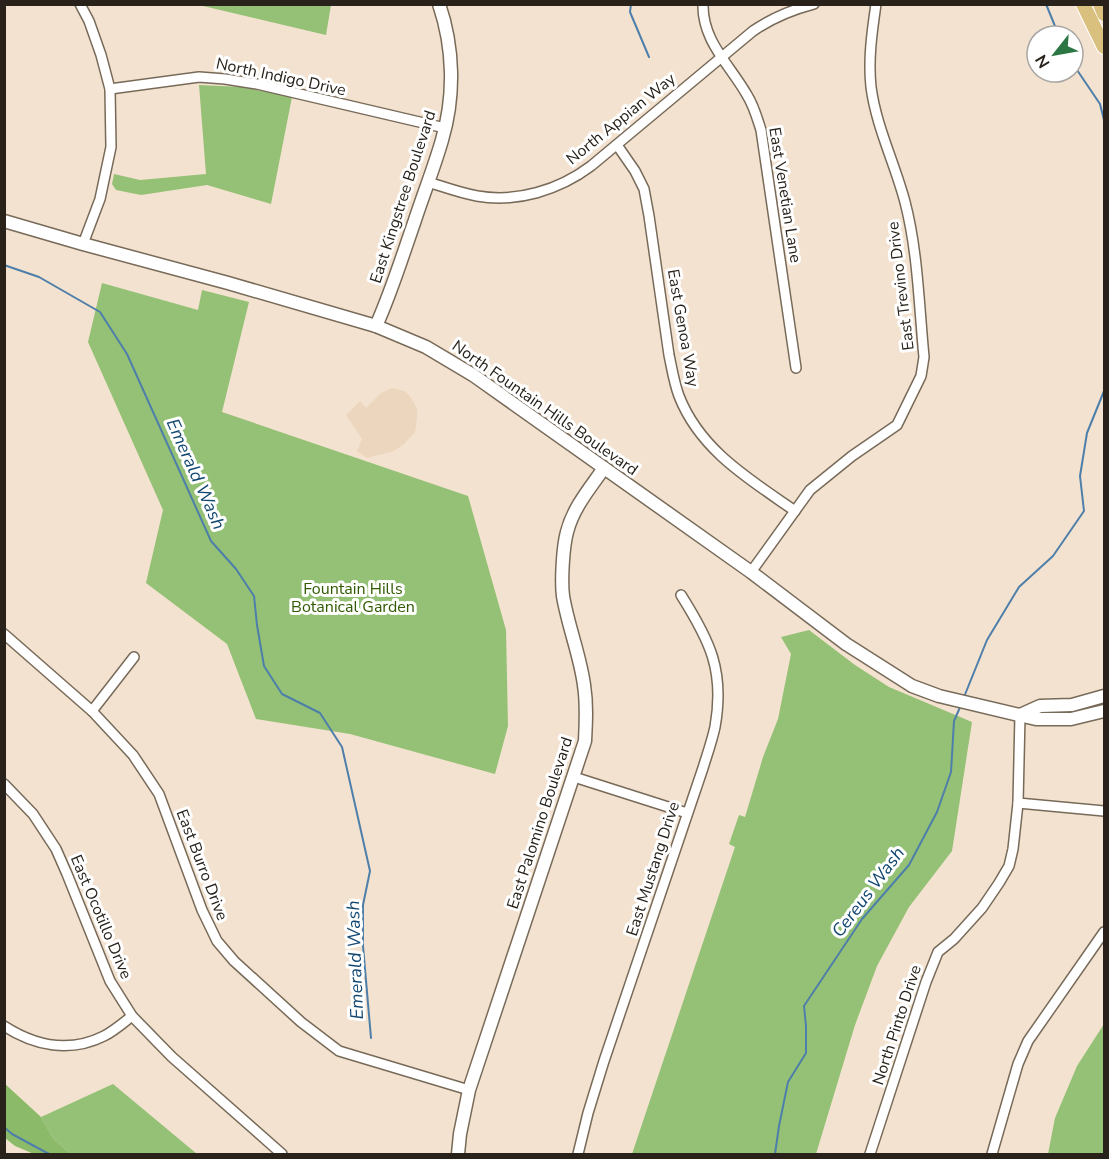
<svg xmlns="http://www.w3.org/2000/svg" width="1109" height="1159" viewBox="0 0 1109 1159" font-family="'Nunito Sans',sans-serif">
  <rect width="100%" height="100%" fill="#f3e2cf"/>
  <path fill="#ecd6be" d="M392 388 404 391 409 395 414 403 417 410V418L415 432 404 444 394 451 367 458 357 451 362 439 346 415 360 401 366 408 381 393Z"/>
  <g fill="#94c175">
    <path d="M199 5H331L326 35Z"/>
    <path d="M199 85 242 87 292 97 271 204 207 185 141 195 116 190 112 184 114 174 140 180 206 174Z"/>
    <path d="M102 283 198 310 202 290 249 302 222 412 468 496 506 630 508 726 495 774 350 734 256 719 227 644 146 583 163 510 88 342Z"/>
    <path d="M809 630 855 665 889 687 972 722 952 851 909 907 877 966 855 1025 816 1154H632L735 847 729 844 739 815 745 817 763 757 778 719 791 654 781 637Z"/>
    <path d="M1104 1024V1154H1048L1055 1118 1077 1066Z"/>
    <path d="M113 1084 197 1154H70L53 1138 41 1117Z"/>
  </g>
  <path fill="#8bba69" d="M4 1083 41 1117 53 1138 70 1154H34L15 1146 5 1138Z"/>
  <g fill="none" stroke-linecap="round" stroke-linejoin="round">
    <g stroke="#4e7faa" stroke-width="2">
      <path d="M631 4 630 12 649 57"/>
      <path d="M1046 4 1059 36"/>
      <path d="M1073 64 1100 104 1104 120"/>
      <path d="M4 265 39 277 100 312 127 354 211 541 236 569 254 596 257 625 264 666 282 694 320 713 342 747 370 871 363 905V946L371 1038"/>
      <path d="M964 697 987 640 1019 587 1053 556 1084 511 1080 476 1087 433 1104 391"/>
      <path d="M4 1127 12 1134 49 1154"/>
      <path d="M775 1154 779 1126 788 1082 806 1053V1026L804 1006 862 919 909 865 937 812 951 772 954 721 961 705"/>
    </g>
    <defs>
      <g id="street">
        <path d="M80 4 89 21 101 55 110 89 111 147 100 199 83 244"/>
        <path d="M703 4C702 41 730 65 747 95 754 106 757 118 761 130L796 368"/>
        <path d="M110 89 199 77 225 79 257 84 445 128"/>
        <path d="M617 145 635 171 644 189 649 216 669 355C672 369 674 383 679 396 700 450 749 479 795 511"/>
        <path d="M428 182C444 187 460 193 477 196 517 203 559 190 591 166L753 31C772 18 791 10 814 4"/>
        <path d="M751 572 810 490 852 456 897 425 921 376 924 357C919 306 918 252 905 202 895 164 876 126 871 87 868 59 872 32 876 4"/>
        <path d="M4 634 92 711 133 755 159 794 202 910 217 941 234 961 301 1022 339 1051 469 1090"/>
        <path d="M92 711 134 657"/>
        <path d="M574 777 687 813"/>
        <path d="M4 784 33 814 56 849 67 874 110 981 132 1016 172 1057 282 1154"/>
        <path d="M1018 803 1104 811"/>
        <path d="M4 1026C35 1046 70 1053 104 1036 114 1031 123 1023 132 1016"/>
        <path d="M578 1154 588 1113 604 1061 703 768C707 755 712 741 715 727 725 671 710 641 681 595"/>
        <path d="M870 1154 926 982 938 952 954 939 982 908 999 883 1009 866 1013 849 1018 803 1020 715"/>
        <path d="M992 1154 1018 1064 1028 1041 1104 932"/>
      </g>
      <g id="secondary">
        <path d="M4 221 83 244 228 283 376 326 426 347 473 375 751 572 846 644 912 686 939 696 1036 719H1071L1104 711"/>
        <path d="M376 326C391 293 402 257 414 223 423 195 434 168 442 140 455 96 454 48 439 4"/>
        <path d="M1020 715 1040 706 1072 705 1104 696"/>
        <path d="M458 1154 460 1134 469 1090 585 741C586 722 587 704 584 685 580 655 568 626 563 596 561 581 563 546 567 532 573 508 590 488 604 468"/>
      </g>
      <g id="primary">
        <path d="M1083 4 1104 47"/>
        <path d="M1100 4 1104 14"/>
      </g>
    </defs>
    <use href="#street" stroke="#786a59" stroke-width="12"/>
    <use href="#secondary" stroke="#786a59" stroke-width="15"/>
    <use href="#primary" stroke="#fff" stroke-width="16"/>
    <use href="#street" stroke="#fff" stroke-width="9"/>
    <use href="#secondary" stroke="#fff" stroke-width="12"/>
    <use href="#primary" stroke="#dac07e" stroke-width="14"/>
  </g>
  <g text-anchor="middle" dominant-baseline="central" stroke-width="6" stroke-linejoin="round" paint-order="stroke">
    <g font-size="16" fill="#28221b" stroke="#fff">
      <text transform="translate(281 77) rotate(12)">North Indigo Drive</text>
      <text transform="translate(621 119) rotate(-39)">North Appian Way</text>
      <text transform="translate(785 195) rotate(81)">East Venetian Lane</text>
      <text transform="translate(403 197) rotate(-72)">East Kingstree Boulevard</text>
      <text transform="translate(901 286) rotate(-97)">East Trevino Drive</text>
      <text transform="translate(683 328) rotate(80)">East Genoa Way</text>
      <text transform="translate(545 408) rotate(35)">North Fountain Hills Boulevard</text>
      <text transform="translate(540 823) rotate(-72)">East Palomino Boulevard</text>
      <text transform="translate(202 865) rotate(69)">East Burro Drive</text>
      <text transform="translate(653 869) rotate(-72)">East Mustang Drive</text>
      <text transform="translate(101 917) rotate(67)">East Ocotillo Drive</text>
      <text transform="translate(897 1025) rotate(-72)">North Pinto Drive</text>
    </g>
    <g font-size="16" fill="#315a00" stroke="#fff">
      <text x="353" y="589">Fountain Hills<tspan x="353" dy="18">Botanical Garden</tspan></text>
    </g>
    <g font-size="18" font-style="italic" fill="#124771" stroke="#fff">
      <text transform="translate(196 474) rotate(66)">Emerald Wash</text>
      <text transform="translate(868 892) rotate(-53)">Cereus Wash</text>
      <text transform="translate(355 960) rotate(-92)">Emerald Wash</text>
    </g>
  </g>
  <rect width="1109" height="1159" fill="none" stroke="#28221b" stroke-width="12"/>
  <g transform="translate(1055 54) rotate(239)"><circle r="28" fill="#ffffff" stroke="#a9a7a4" stroke-width="1.5"/>
  <path d="M0-4.5L10 22L0 15L-10 22Z" fill="#2c7643"/>
  <text y="-9" font-size="16" font-weight="bold" text-anchor="middle" fill="#28221b">N</text>
  </g>
</svg>
